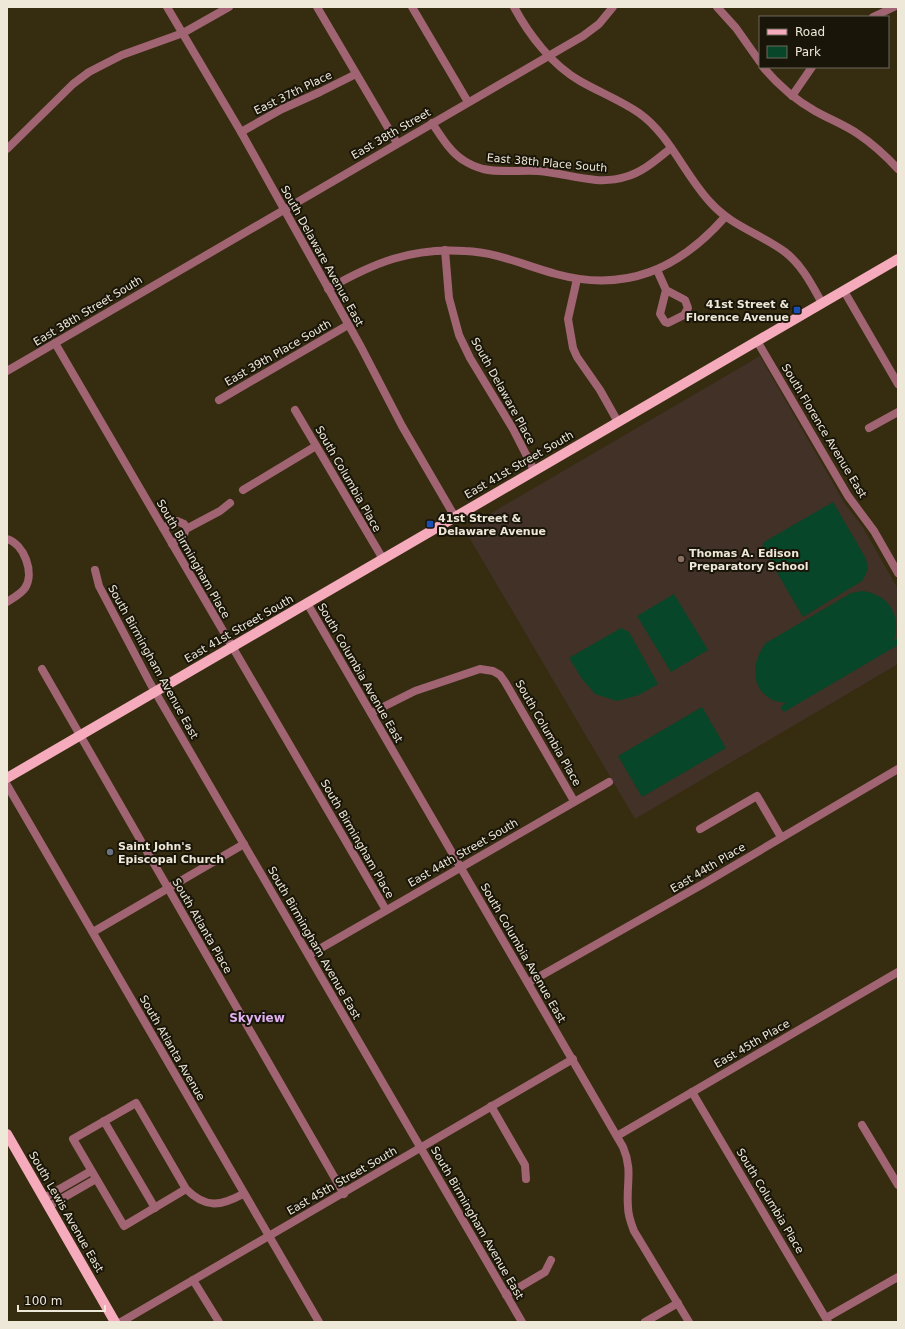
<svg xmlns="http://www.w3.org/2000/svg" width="905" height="1329" viewBox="0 0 905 1329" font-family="'DejaVu Sans',sans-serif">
  <rect width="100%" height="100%" fill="#362c10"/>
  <path fill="#413126" d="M760 356 845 504 862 526 898 589V664L635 819 464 529Z"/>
  <g fill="#084629">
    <path d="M833 502 865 557C869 567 868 572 862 581L803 617 762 547 764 542Z"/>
    <path d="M862 591C888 594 902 615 894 640L898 638V645L784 712 780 707 786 703C782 702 777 702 773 700 749 689 752 660 766 643L851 593Z"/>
    <path d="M674 594 708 650 671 672 637 616Z"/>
    <path d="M621 628 629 632 658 684 639 695 617 701 595 694 582 679 569 658Z"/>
    <path d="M702 707 726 748 642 797 618 756Z"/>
  </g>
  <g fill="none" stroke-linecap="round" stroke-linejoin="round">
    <g stroke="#a06473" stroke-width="8">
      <path d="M167 7 241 132 361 347 402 426 455 517"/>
      <path d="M317 7 397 143"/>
      <path d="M412 7 468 102"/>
      <path d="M514 7C529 35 552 65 580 81 599 92 620 100 639 113 670 135 684 174 710 202 731 226 761 234 785 252 802 265 812 285 822 303"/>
      <path d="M717 7 736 28 760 62"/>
      <path d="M873 17 894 7"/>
      <path d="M763 67C778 85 794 99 815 111 829 119 845 125 858 134 873 144 886 156 898 169"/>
      <path d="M792 96 812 67"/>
      <path d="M432 123C441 136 450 152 463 160 469 164 476 167 483 169 500 173 520 170 538 171 567 173 596 186 625 177 643 172 656 160 671 148"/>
      <path d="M241 132 282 109 320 92 356 74"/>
      <path d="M7 149 73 84 89 72 122 55 183 33 229 7"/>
      <path d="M445 250 449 298 459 335 470 358 513 429 534 470"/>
      <path d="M657 270 666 290 685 300 688 308 684 315 668 323 665 322 660 314 666 290"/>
      <path d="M577 279 568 319 573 348 577 357 600 390 618 422"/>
      <path d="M328 289C373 263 412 247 465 251 497 252 526 266 556 274 626 293 679 269 725 217"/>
      <path d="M844 291 898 384"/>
      <path d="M757 341 848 496 874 531 898 573"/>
      <path d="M55 343 386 910"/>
      <path d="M7 371 583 36 599 24 613 7"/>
      <path d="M219 400 348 325"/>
      <path d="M295 410 383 559"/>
      <path d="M869 428 898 412"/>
      <path d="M243 490 316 446"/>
      <path d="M163 528 177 521 184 524 186 527 184 535 172 544"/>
      <path d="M186 529 220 511 230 503"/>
      <path d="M7 539C24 544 35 573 25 588 21 594 13 598 7 602"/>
      <path d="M95 570 99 586 150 683 522 1322"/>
      <path d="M307 603 623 1147C633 1170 626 1184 628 1207 628 1216 631 1223 634 1231L689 1322"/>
      <path d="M42 669 344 1194"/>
      <path d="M371 713 415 691 480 669 493 671 500 675 505 682 574 801"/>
      <path d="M7 785 319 1322"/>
      <path d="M700 829 757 796 781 837"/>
      <path d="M93 932 244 844"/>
      <path d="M309 955 609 782"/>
      <path d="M528 983 703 884 898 769"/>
      <path d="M692 1092 828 1322"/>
      <path d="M491 1106 525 1165 526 1179"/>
      <path d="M104 1121 155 1208"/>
      <path d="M862 1125 898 1185"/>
      <path d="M617 1136 898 972"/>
      <path d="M186 1189 124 1226 73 1139 136 1103 186 1189C206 1209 221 1206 243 1194"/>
      <path d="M44 1198 91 1171"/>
      <path d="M49 1206 96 1179"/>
      <path d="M193 1280 219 1322"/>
      <path d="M506 1295 545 1272 551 1260"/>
      <path d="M826 1318 898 1277"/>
      <path d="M121 1322 573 1059"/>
      <path d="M645 1322 678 1303"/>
    </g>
    <g stroke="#f5abbc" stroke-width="10">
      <path d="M7 778 898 259"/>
      <path d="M7 1134 115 1322"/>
    </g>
  </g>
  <g fill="#1a4fb4" stroke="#191509" stroke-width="1.5">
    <rect x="793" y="306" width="8" height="8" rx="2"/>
    <rect x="426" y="520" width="8" height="8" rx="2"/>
  </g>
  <circle fill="#8d6e63" stroke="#191509" stroke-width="1.5" cx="681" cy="559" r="4"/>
  <circle fill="#6b7280" stroke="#191509" stroke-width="1.5" cx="110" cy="852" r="4"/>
  <g text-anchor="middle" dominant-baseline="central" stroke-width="4" stroke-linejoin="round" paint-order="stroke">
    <g font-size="11" fill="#eee8d8" stroke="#191509">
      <text transform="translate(293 93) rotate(-26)">East 37th Place</text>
      <text transform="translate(391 134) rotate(-30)">East 38th Street</text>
      <text transform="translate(547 163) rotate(5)">East 38th Place South</text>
      <text transform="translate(322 256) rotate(61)">South Delaware Avenue East</text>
      <text transform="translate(88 311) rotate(-31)">East 38th Street South</text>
      <text transform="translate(278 353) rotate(-30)">East 39th Place South</text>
      <text transform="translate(503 391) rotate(61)">South Delaware Place</text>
      <text transform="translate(824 431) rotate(59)">South Florence Avenue East</text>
      <text transform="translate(519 465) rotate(-30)">East 41st Street South</text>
      <text transform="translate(348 479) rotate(60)">South Columbia Place</text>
      <text transform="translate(193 559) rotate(60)">South Birmingham Place</text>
      <text transform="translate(239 629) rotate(-30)">East 41st Street South</text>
      <text transform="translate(153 662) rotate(61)">South Birmingham Avenue East</text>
      <text transform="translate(360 673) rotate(60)">South Columbia Avenue East</text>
      <text transform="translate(548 733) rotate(60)">South Columbia Place</text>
      <text transform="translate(357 839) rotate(60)">South Birmingham Place</text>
      <text transform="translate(463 853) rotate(-30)">East 44th Street South</text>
      <text transform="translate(708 868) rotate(-31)">East 44th Place</text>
      <text transform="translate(202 926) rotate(60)">South Atlanta Place</text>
      <text transform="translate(314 943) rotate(60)">South Birmingham Avenue East</text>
      <text transform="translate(523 953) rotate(60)">South Columbia Avenue East</text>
      <text transform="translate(752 1044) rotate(-30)">East 45th Place</text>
      <text transform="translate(172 1048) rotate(60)">South Atlanta Avenue</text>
      <text transform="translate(342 1181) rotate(-30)">East 45th Street South</text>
      <text transform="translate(770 1201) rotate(59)">South Columbia Place</text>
      <text transform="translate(66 1212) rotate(60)">South Lewis Avenue East</text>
      <text transform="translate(477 1223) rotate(60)">South Birmingham Avenue East</text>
    </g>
    <g font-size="11" font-weight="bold" fill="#eee8d8" stroke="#191509" text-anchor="start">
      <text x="789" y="304" text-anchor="end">41st Street &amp;<tspan x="789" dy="13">Florence Avenue</tspan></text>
      <text x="438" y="518">41st Street &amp;<tspan x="438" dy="13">Delaware Avenue</tspan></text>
      <text x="689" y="553">Thomas A. Edison<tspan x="689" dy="13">Preparatory School</tspan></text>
      <text x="118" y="846">Saint John's<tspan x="118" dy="13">Episcopal Church</tspan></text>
    </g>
    <g font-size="12" font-weight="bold" fill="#e1b2f1" stroke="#191509">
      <text x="257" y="1018">Skyview</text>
    </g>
  </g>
  <rect width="905" height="1329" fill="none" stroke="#eee8d8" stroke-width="16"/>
  <rect x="759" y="16" width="130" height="52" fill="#191509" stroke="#6e695c"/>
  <rect x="767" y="29" width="20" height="6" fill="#f5abbc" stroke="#6e695c"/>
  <text x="795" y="36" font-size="12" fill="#eee8d8">Road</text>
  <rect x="767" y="46" width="20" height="12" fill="#084629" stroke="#6e695c"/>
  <text x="795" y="56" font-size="12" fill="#eee8d8">Park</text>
  <path d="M18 1305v6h87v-6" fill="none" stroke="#eee8d8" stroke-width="2"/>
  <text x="24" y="1305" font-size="12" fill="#eee8d8" stroke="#191509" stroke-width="3" paint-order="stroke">100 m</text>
</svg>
